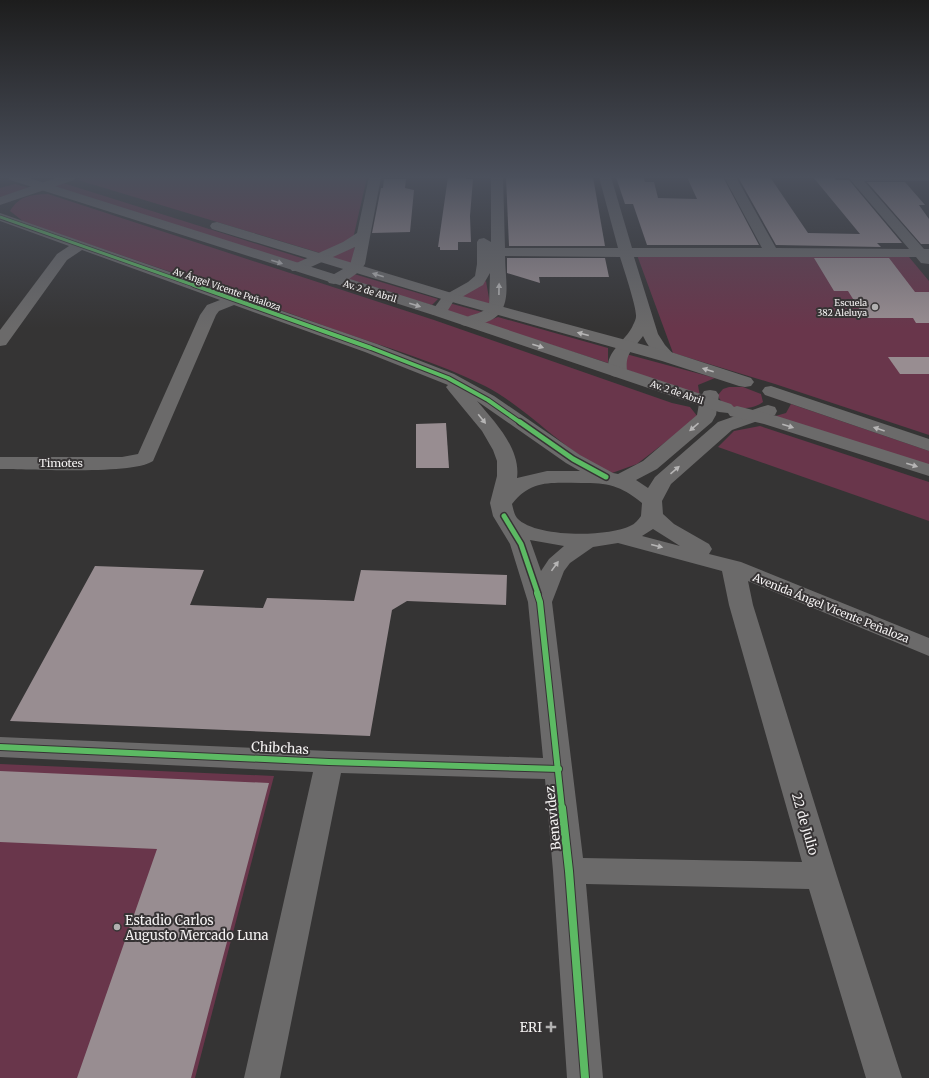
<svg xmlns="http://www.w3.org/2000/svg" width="929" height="1078" viewBox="0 0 929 1078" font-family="Merriweather,serif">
  <rect width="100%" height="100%" fill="#353434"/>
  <g fill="#69364b">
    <path d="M83 177H367L353 239 320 253 78 180Z"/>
    <path d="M63 183 308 260 297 265 53 186Z"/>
    <path d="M15 184 30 188 0 197V188Z"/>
    <path d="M48 194 434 320 672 403 690 407 698 417 637 464 612 473C564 453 531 410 485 386 439 363 388 348 339 331 235 293 129 258 24 222L10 211C20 195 31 195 48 194Z"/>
    <path d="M355 247 352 265 327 258Z"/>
    <path d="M637 255 909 257 929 281V435L775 384 673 353Z"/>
    <path d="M354 274 438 299 432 305 343 279Z"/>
    <path d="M486 281 490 304 460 296Z"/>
    <path d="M449 303 482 312 467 318 446 311Z"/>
    <path d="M498 317 608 348V363L482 323Z"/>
    <path d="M626 354 715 378 698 385 700 397 625 369Z"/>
    <path d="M729 387H743L761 394 763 402C753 411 722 411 718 395L723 389Z"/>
    <path d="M791 404 929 451V465L772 417 786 413Z"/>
    <path d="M760 426 929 482V521L718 447 734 431Z"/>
    <path d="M0 764 274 776 195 1078H0Z"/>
  </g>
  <g fill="#988d91">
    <path d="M448 177H466V179H473L470 216 471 242H458V250H440V247H438Z"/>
    <path d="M506 177H593L605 246H509Z"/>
    <path d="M616 177H643L645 182H654L658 198 697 199 687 177H723L759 245H647L633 204H625Z"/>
    <path d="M738 177H770L808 233 860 234 813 177H833L836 180H849L902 243H877L881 247 776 245Z"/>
    <path d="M384 179H406L405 188 414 190 410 232 372 233 381 188H383Z"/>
    <path d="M867 182H905L925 205H919L929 219V244H921Z"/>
    <path d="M507 258H605L609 277H539L540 283 507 273Z"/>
    <path d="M814 258H889L915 292H929V323H916L913 318H865L848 291H834Z"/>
    <path d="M888 357H929V374H900Z"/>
    <path d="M446 423 449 468H416V424Z"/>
    <path d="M95 566 204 570 190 605 263 608 267 598 354 601 361 570 507 575 506 605 407 601 392 610 370 736 10 721Z"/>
    <path d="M0 771 269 783 191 1078H77L157 849 0 842Z"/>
  </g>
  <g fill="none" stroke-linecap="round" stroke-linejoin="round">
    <g fill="#6b6a6a" fill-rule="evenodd">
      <path d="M59 177H76L74 180 0 205V197Z"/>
      <path d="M369 177H381L365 264 360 271 349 279 334 284 329 283 327 280 329 277 350 265 355 247 302 271H292L290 268 292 265 343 242 357 233Z"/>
      <path d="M491 177H503L505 248H618L599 177H611L632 248H762L724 177H736L776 248 909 249 848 177H929V181H864L924 249H929V264L921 263 916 257H634L658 334 665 345 676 357 674 361C659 364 649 348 643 336 633 350 625 352 627 372L624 376 618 377 612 376C598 356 627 341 633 325 634 323 636 319 636 317 637 308 623 267 620 257L505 256C505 282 515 314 484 323 476 325 470 327 462 325L460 322C466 314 481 315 489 307L490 273 483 285 453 302 445 315H433L431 312 443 296 468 282 475 276 477 264V242L479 239 484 238 491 242Z"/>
      <path d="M0 213 377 344 454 374 494 396 580 455 613 473 618 474 643 461 697 415 700 398 704 391 710 390 716 391 719 395 716 415 712 422 657 469 636 480 648 488 655 477 718 422 761 407 768 405 775 407 777 411 775 415 732 430 671 484 662 501 663 514 674 524 709 544 712 549 709 554 741 562 929 638V656L748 581 753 605 837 876 902 1078H866L809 889 586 884 603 1078H567L553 871 545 779 341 773 280 1078H244L313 772 0 757V737L329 751 543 758 528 602 510 544 493 516 490 503 497 476V461L493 450 482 431 449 391 446 387 448 385 365 352 234 305 219 311 216 315 153 461C133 475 30 469 0 469V457H122L138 454 200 315 207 305 220 300 82 250 67 260 6 345 0 346V330L57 254 69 246 0 221ZM477 401 566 463 580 471H547L517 478C521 449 495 422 477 401ZM581 483C608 483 620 485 642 503L641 516C638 520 635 524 630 526 608 537 535 538 517 518 514 514 513 508 512 504 531 479 553 483 581 483ZM653 529 680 546 642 536ZM530 540 564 546 549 559 541 571ZM618 543 722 571 729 605 802 862 583 858 552 602 564 571 570 563 593 547Z"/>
    </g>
    <g fill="#6b6a6a" fill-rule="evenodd">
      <path d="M8 177H26L445 309 731 404 734 407 737 406 777 416 929 464V476L764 424 730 416 728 413 719 412 433 315 10 180Z"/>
      <path d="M217 222 455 294 674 353 751 378 754 382 751 386 745 387 739 386 662 361 445 300 212 229 210 226 212 223Z"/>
      <path d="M771 386 929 439V451L765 395 762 391 765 387Z"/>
    </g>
    <defs>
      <path id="cycleway-far4" d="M0 217 196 286"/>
      <path id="cycleway-far3" d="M194 285 371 348 448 378 488 400 521 423"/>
      <g id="cycleway-far2">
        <path d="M520 422 573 459 606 477"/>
        <path d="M504 516 521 544 538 594"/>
      </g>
      <g id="cycleway-far1">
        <path d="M537 593 540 602 562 809"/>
        <path d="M0 747 329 762 559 769"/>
      </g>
      <path id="cycleway" d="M562 808 569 871 585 1078"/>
    </defs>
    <use href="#cycleway-far4" stroke="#363334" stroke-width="4.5"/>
    <use href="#cycleway-far3" stroke="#363334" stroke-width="6"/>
    <use href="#cycleway-far2" stroke="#363334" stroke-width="8"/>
    <use href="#cycleway-far1" stroke="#363334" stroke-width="8"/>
    <use href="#cycleway" stroke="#363334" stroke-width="10"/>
    <use href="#cycleway-far4" stroke="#5cba63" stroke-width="3"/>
    <use href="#cycleway-far3" stroke="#5cba63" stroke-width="4"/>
    <use href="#cycleway-far2" stroke="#5cba63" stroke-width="5"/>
    <use href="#cycleway-far1" stroke="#5cba63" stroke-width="6"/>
    <use href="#cycleway" stroke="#5cba63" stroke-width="8"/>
  </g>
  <defs><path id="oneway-solid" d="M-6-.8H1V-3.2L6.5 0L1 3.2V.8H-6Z"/></defs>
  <g fill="#b6b5b5">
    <use href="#oneway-solid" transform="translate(277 262) rotate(18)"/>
    <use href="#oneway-solid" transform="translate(378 275) rotate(-163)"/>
    <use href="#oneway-solid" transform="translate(499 289) rotate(-89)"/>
    <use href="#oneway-solid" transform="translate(415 305) rotate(17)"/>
    <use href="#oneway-solid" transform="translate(583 334) rotate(-165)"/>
    <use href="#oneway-solid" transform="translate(538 346) rotate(18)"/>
    <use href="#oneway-solid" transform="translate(708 370) rotate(-162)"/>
    <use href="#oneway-solid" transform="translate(482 419) rotate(51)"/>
    <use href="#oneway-solid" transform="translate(788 426) rotate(17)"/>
    <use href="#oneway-solid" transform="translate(694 427) rotate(139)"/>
    <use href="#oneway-solid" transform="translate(879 429) rotate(-161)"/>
    <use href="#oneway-solid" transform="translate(912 465) rotate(17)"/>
    <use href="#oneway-solid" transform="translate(675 470) rotate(-41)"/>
    <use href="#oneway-solid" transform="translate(657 546) rotate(14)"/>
    <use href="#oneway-solid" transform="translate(555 566) rotate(-54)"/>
  </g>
  <linearGradient id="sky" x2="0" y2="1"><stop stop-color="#1d1d1d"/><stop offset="0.54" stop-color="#4b505c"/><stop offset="1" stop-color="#4b505c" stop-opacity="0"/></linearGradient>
  <rect width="929" height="328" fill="url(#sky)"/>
  <g fill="#b1b0b0" stroke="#363334" stroke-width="1.5">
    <circle cx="875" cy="307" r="4"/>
    <circle cx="117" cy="927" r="4"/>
    <path d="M549 1021h4v4h4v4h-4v4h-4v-4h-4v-4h4z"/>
  </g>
  <g text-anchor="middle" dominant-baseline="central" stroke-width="4" stroke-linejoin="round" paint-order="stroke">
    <g font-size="9" fill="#f4f2f2" stroke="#363334">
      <text transform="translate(227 289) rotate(19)">Av Ángel Vicente Peñaloza</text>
      <text transform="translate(370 291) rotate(17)">Av. 2 de Abril</text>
      <text transform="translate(677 392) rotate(19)">Av. 2 de Abril</text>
    </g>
    <g font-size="9" fill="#f4f2f2" stroke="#363334" text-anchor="end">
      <text x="867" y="302">Escuela<tspan x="867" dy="10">382 Aleluya</tspan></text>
    </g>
    <g font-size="11" fill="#f4f2f2" stroke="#363334">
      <text x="61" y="463">Timotes</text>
      <text transform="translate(831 608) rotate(22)">Avenida Ángel Vicente Peñaloza</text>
    </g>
    <g font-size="13" fill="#f4f2f2" stroke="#363334">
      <text transform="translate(280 748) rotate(3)">Chibchas</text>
      <text transform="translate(553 818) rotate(-96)">Benavídez</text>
      <text transform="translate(805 824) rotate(74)">22 de Julio</text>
    </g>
    <g font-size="13" fill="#f4f2f2" stroke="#363334" text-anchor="start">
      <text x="125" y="920">Estadio Carlos<tspan x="125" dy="15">Augusto Mercado Luna</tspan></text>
      <text x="542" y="1027" text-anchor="end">ERI</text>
    </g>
  </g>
</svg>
